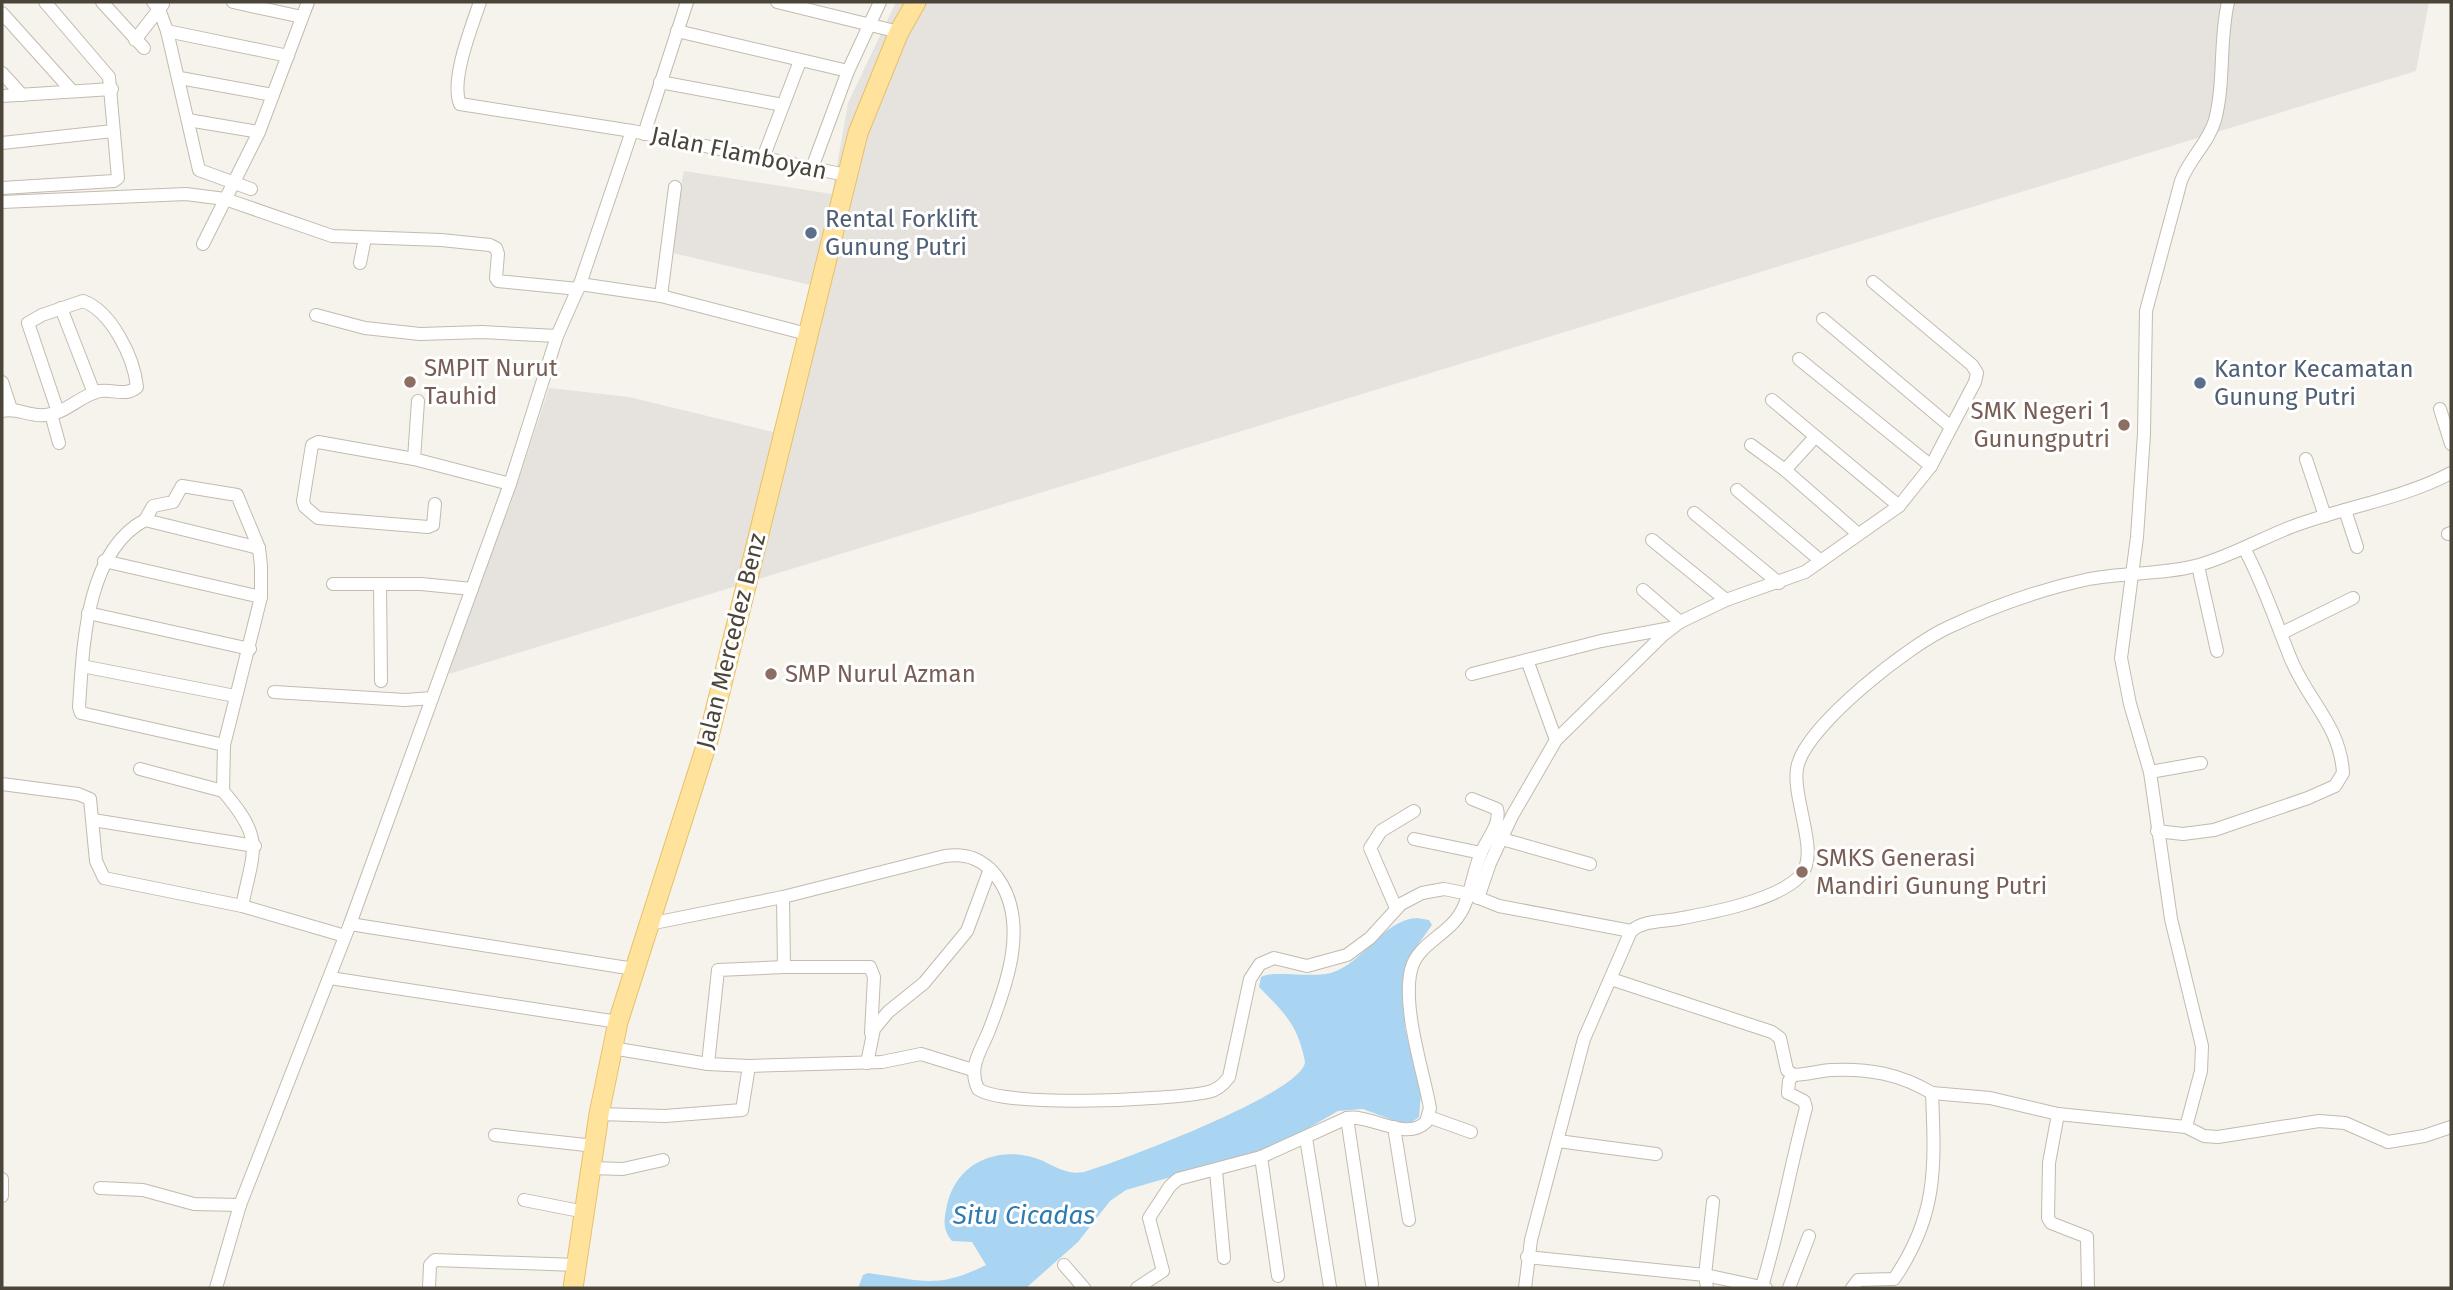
<svg xmlns="http://www.w3.org/2000/svg" width="2453" height="1290" viewBox="0 0 2453 1290" font-family="'Fira Sans',sans-serif">
  <rect width="100%" height="100%" fill="#f6f3ec"/>
  <path fill="#e6e2dd" d="M896 2H2429L2416 71 449 674 468 601 510 506 549 388 629 397 773 432 815 286 668 252 684 171 832 194 848 103Z"/>
  <path fill="#a9d4f2" d="M1417 918 1429 920 1432 925 1414 950 1404 997 1405 1028 1421 1094 1419 1117 1412 1122 1400 1123 1363 1109 1338 1111 1277 1146 1126 1190 1110 1201 1078 1242 1026 1288H858L863 1275 868 1273C922 1280 936 1290 986 1265L972 1242 952 1241C942 1229 944 1219 947 1205 956 1165 993 1147 1032 1157 1051 1162 1063 1176 1084 1172 1118 1162 1303 1093 1305 1062 1298 1024 1284 1013 1259 987L1261 977C1271 970 1310 978 1331 973 1364 963 1382 920 1417 918Z"/>
  <g fill="none" stroke-linecap="round" stroke-linejoin="round">
    <defs>
      <g id="street">
        <path d="M102 2 144 48"/>
        <path d="M153 2 159 9 167 31 199 170 251 189"/>
        <path d="M233 2 302 17"/>
        <path d="M480 2C472 26 450 80 460 104L632 131 846 175"/>
        <path d="M777 2 899 32"/>
        <path d="M2228 2C2219 41 2225 82 2215 120 2209 142 2189 159 2181 181L2146 311 2144 434 2137 537 2121 658 2130 704 2150 772 2171 919 2202 1046 2201 1071 2186 1127 2204 1136 2218 1137 2319 1121 2345 1123 2388 1142 2424 1136 2451 1127"/>
        <path d="M2 13 72 91"/>
        <path d="M167 31 288 56"/>
        <path d="M677 31 848 71 812 168"/>
        <path d="M135 40 163 4"/>
        <path d="M848 71 880 2"/>
        <path d="M2 73 22 95"/>
        <path d="M180 78 273 95"/>
        <path d="M660 82 783 105"/>
        <path d="M2 96 112 89"/>
        <path d="M188 120 259 132"/>
        <path d="M644 134 687 2"/>
        <path d="M2 143 113 131"/>
        <path d="M763 158 800 61"/>
        <path d="M2 188 114 181 118 178 109 77 45 2"/>
        <path d="M2 202 186 194 225 199 332 236 441 240 490 245 496 248 498 254 496 278 498 281 578 289"/>
        <path d="M203 244 259 132 308 2"/>
        <path d="M360 263 365 238"/>
        <path d="M580 284 661 296 807 334"/>
        <path d="M661 296 675 187"/>
        <path d="M61 308 94 393"/>
        <path d="M316 315 365 328 420 334 482 332 557 336"/>
        <path d="M1823 319 1951 427"/>
        <path d="M1799 359 1931 466"/>
        <path d="M2 382 11 409"/>
        <path d="M1772 400 1899 506"/>
        <path d="M2440 409 2451 444"/>
        <path d="M2 411C17 407 29 417 45 415 66 414 80 395 100 391 113 389 126 397 137 387 134 357 111 311 83 301L42 315 28 323 58 412"/>
        <path d="M51 414 59 443"/>
        <path d="M1751 445 1785 470 1857 533"/>
        <path d="M414 459 418 401"/>
        <path d="M2306 459 2325 516"/>
        <path d="M1785 470 1815 437"/>
        <path d="M1737 490 1821 561"/>
        <path d="M435 504 433 525 428 527 318 518 305 507 303 501 312 445 318 442 414 459 510 484"/>
        <path d="M2345 510 2357 547"/>
        <path d="M1694 513 1779 583"/>
        <path d="M145 520 153 506 173 502 182 486 237 495 259 548 261 566V597L224 745 223 791C265 840 254 848 242 906"/>
        <path d="M2448 534 2451 533"/>
        <path d="M1652 540 1726 600"/>
        <path d="M104 561 261 597"/>
        <path d="M2198 566 2217 651"/>
        <path d="M333 584H421L472 589"/>
        <path d="M380 584 381 681"/>
        <path d="M1643 590 1680 622"/>
        <path d="M88 613 250 649"/>
        <path d="M2282 633 2353 598"/>
        <path d="M1527 660 1556 740"/>
        <path d="M82 666 235 696"/>
        <path d="M1472 674 1601 641 1671 628"/>
        <path d="M274 692 405 700 432 698"/>
        <path d="M224 745 81 713 79 707C83 648 85 552 145 520L259 548"/>
        <path d="M140 769 223 791"/>
        <path d="M2150 772 2201 763"/>
        <path d="M2 784 78 794 90 799 96 861 104 878 242 906 345 936"/>
        <path d="M93 820 255 846"/>
        <path d="M2157 831 2183 834 2214 830 2308 798 2335 786 2343 773C2340 724 2306 699 2290 657 2275 620 2263 583 2244 548"/>
        <path d="M1414 839 1481 853"/>
        <path d="M1502 839 1590 864"/>
        <path d="M783 897 784 967H870L874 977 871 1033"/>
        <path d="M1478 898 1490 863 1512 816 1556 740 1663 635 1680 622 1726 600 1805 572 1899 506 1931 466 1975 382 1977 373 1972 365 1873 282"/>
        <path d="M1396 908 1370 848 1381 831 1414 811"/>
        <path d="M350 924 634 969"/>
        <path d="M649 924 783 897 945 856C967 853 983 859 997 877 1030 922 1007 985 988 1033 980 1052 968 1068 978 1089 1005 1108 1172 1100 1208 1092 1218 1090 1224 1084 1229 1077L1250 979 1260 964 1274 958 1307 966 1347 955 1370 938 1401 904 1422 893 1444 889 1469 894 1499 906 1631 931C1645 920 1660 922 1677 919 1710 913 1776 901 1800 876 1822 854 1789 794 1798 764 1810 723 1909 645 1949 627 1992 607 2042 589 2089 579 2125 572 2163 575 2199 565 2231 556 2260 539 2291 527 2344 507 2402 499 2451 473"/>
        <path d="M330 978 618 1022"/>
        <path d="M1611 979 1772 1032 1780 1038 1787 1070 1793 1075C1806 1075 1818 1071 1831 1070 1868 1068 1900 1074 1932 1093 1935 1166 1938 1215 1894 1279L1858 1280 1852 1288"/>
        <path d="M612 1048 708 1064 749 1066 882 1062 921 1054 973 1070"/>
        <path d="M867 1063 874 1029 888 1012 924 983 967 931 990 869"/>
        <path d="M708 1064 718 970 784 967"/>
        <path d="M1932 1093 1990 1098 2058 1114 2186 1127"/>
        <path d="M599 1114 665 1116 742 1110 749 1066"/>
        <path d="M2058 1114 2049 1163 2048 1218 2051 1223 2087 1237 2088 1288"/>
        <path d="M1429 1117 1471 1132"/>
        <path d="M1347 1118 1372 1284"/>
        <path d="M1394 1127 1409 1220"/>
        <path d="M495 1135 595 1146"/>
        <path d="M1306 1138 1330 1287"/>
        <path d="M1558 1141 1656 1154"/>
        <path d="M1261 1157 1278 1276"/>
        <path d="M591 1168 623 1169 663 1160"/>
        <path d="M1216 1171 1224 1258"/>
        <path d="M2 1179V1196"/>
        <path d="M100 1188 143 1190 194 1204 240 1205"/>
        <path d="M524 1200 585 1212"/>
        <path d="M1527 1257 1705 1275 1766 1288"/>
        <path d="M1064 1265 1084 1288"/>
        <path d="M1762 1286C1780 1228 1790 1167 1806 1108L1804 1101 1788 1093 1789 1081 1793 1075"/>
        <path d="M216 1288 240 1205 350 924 510 484 557 336 580 284 632 131"/>
        <path d="M429 1288 430 1265 435 1260 577 1265"/>
        <path d="M1137 1288 1163 1271 1149 1218 1170 1186 1178 1179 1261 1157 1347 1118C1371 1114 1406 1142 1426 1122L1430 1108C1423 1070 1402 1008 1411 970 1416 948 1439 938 1453 923 1471 904 1471 876 1481 853 1487 839 1501 824 1497 809L1472 799"/>
        <path d="M1525 1288 1531 1240 1584 1039 1631 931"/>
        <path d="M1707 1288 1705 1275 1713 1202"/>
        <path d="M1789 1288 1809 1236"/>
      </g>
      <path id="primary" d="M573 1288 599 1114 618 1022 708 740 858 133 899 32 916 2"/>
    </defs>
    <use href="#street" stroke="#c2bbae" stroke-width="14"/>
    <use href="#primary" stroke="#e6c16a" stroke-width="21"/>
    <use href="#street" stroke="#fff" stroke-width="12"/>
    <use href="#primary" stroke="#ffe39c" stroke-width="19"/>
  </g>
  <g fill="#5c6f8a" stroke="#fff" stroke-width="2.5">
    <circle cx="811" cy="233" r="7"/>
    <circle cx="2200" cy="383" r="7"/>
  </g>
  <g fill="#8d6e63" stroke="#fff" stroke-width="2.5">
    <circle cx="410" cy="382" r="7"/>
    <circle cx="2124" cy="425" r="7"/>
    <circle cx="771" cy="674" r="7"/>
    <circle cx="1802" cy="872" r="7"/>
  </g>
  <g text-anchor="middle" dominant-baseline="central" stroke-width="6" stroke-linejoin="round" paint-order="stroke">
    <g font-size="24" fill="#4b4439" stroke="#fff">
      <text transform="translate(739 153) rotate(12)">Jalan Flamboyan</text>
      <text transform="translate(731 641) rotate(-76)">Jalan Mercedez Benz</text>
    </g>
    <g font-size="24" fill="#4e5e75" stroke="#fff" text-anchor="start">
      <text x="825" y="219">Rental Forklift<tspan x="825" dy="28">Gunung Putri</tspan></text>
      <text x="2214" y="369">Kantor Kecamatan<tspan x="2214" dy="28">Gunung Putri</tspan></text>
    </g>
    <g font-size="24" fill="#785e54" stroke="#fff" text-anchor="start">
      <text x="424" y="368">SMPIT Nurut<tspan x="424" dy="28">Tauhid</tspan></text>
      <text x="2110" y="411" text-anchor="end">SMK Negeri 1<tspan x="2110" dy="28">Gunungputri</tspan></text>
      <text x="785" y="674">SMP Nurul Azman</text>
      <text x="1816" y="858">SMKS Generasi<tspan x="1816" dy="28">Mandiri Gunung Putri</tspan></text>
    </g>
    <g font-size="26" font-style="italic" fill="#2e7ab2" stroke="#fff">
      <text x="1024" y="1215">Situ Cicadas</text>
    </g>
  </g>
  <rect width="2453" height="1290" fill="none" stroke="#4b4439" stroke-width="7"/>
</svg>
